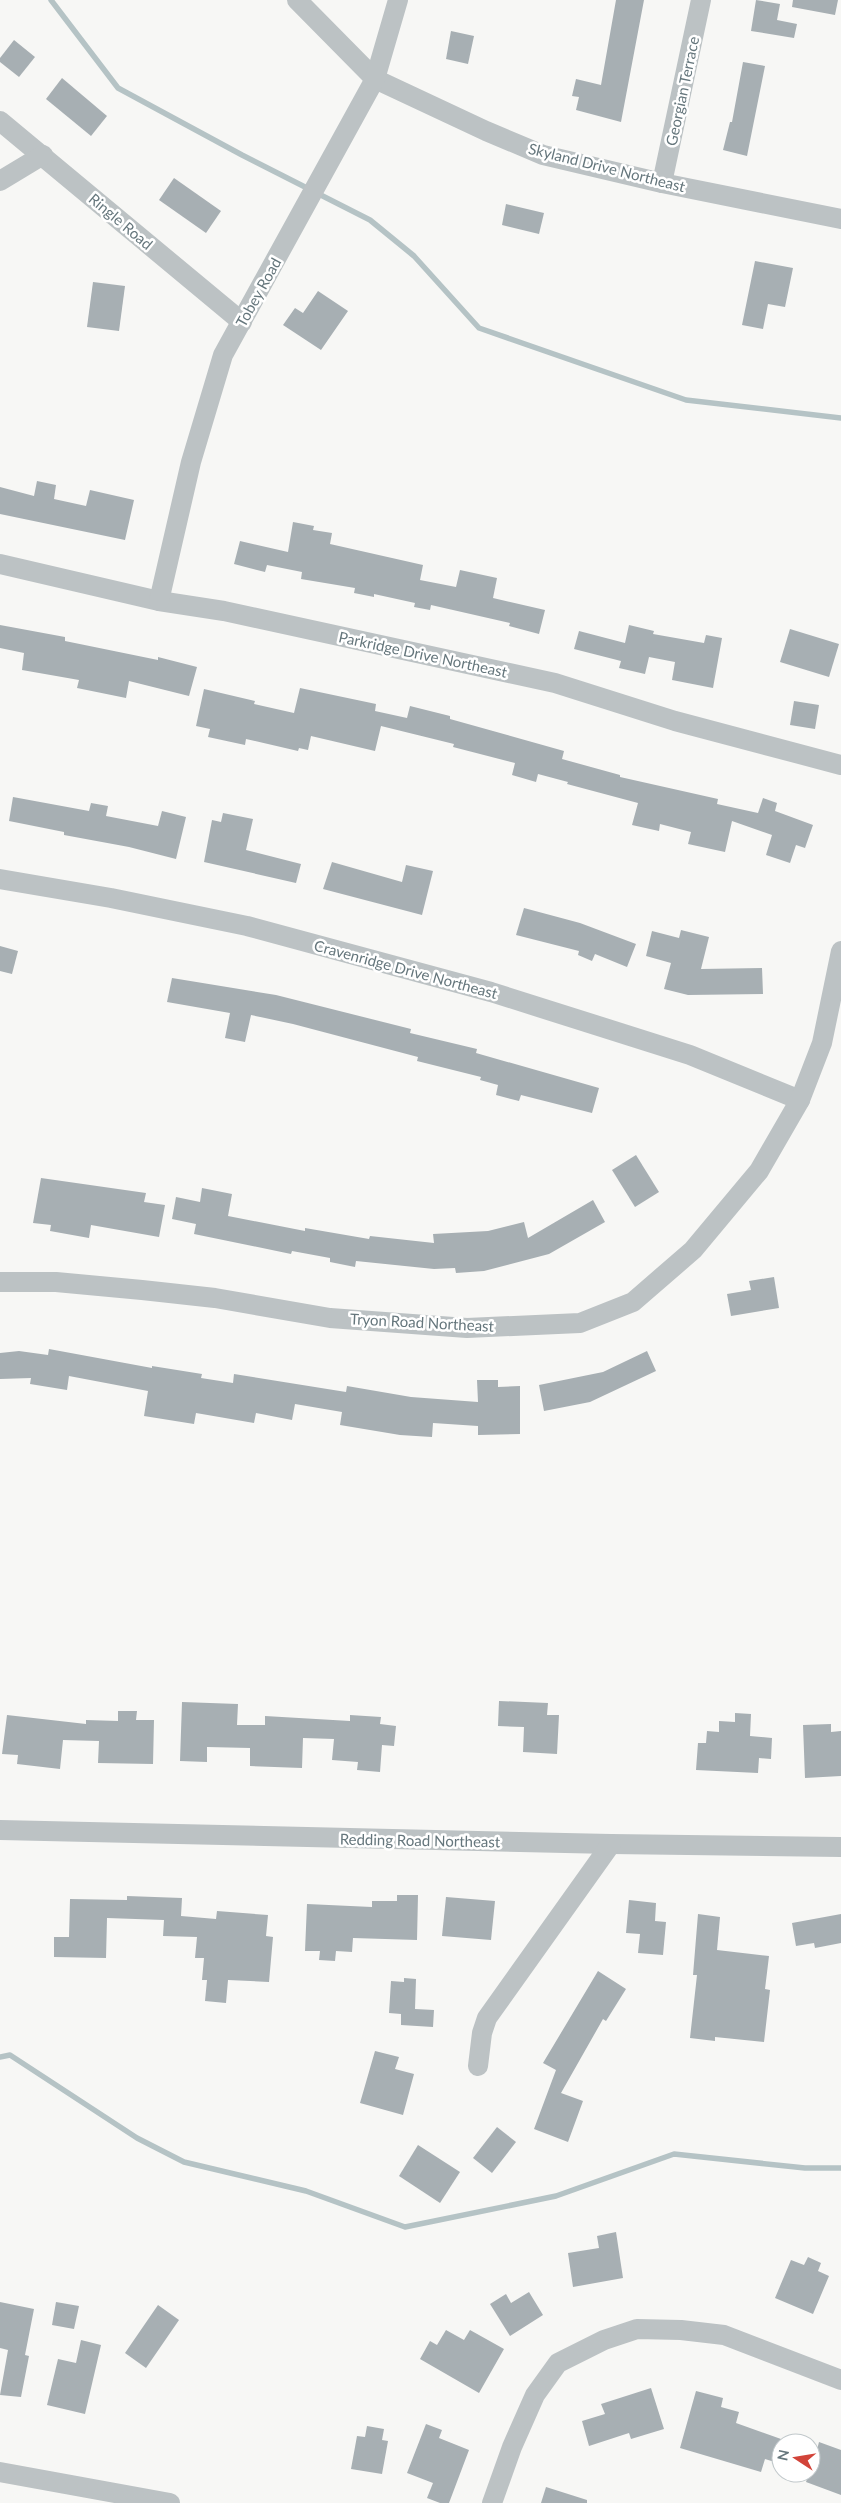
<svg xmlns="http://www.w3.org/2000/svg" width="841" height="2503" viewBox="0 0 841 2503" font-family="Lato,sans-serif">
  <rect width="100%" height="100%" fill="#f7f7f5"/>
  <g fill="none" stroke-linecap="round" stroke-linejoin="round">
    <g stroke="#b5c3c5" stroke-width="5.5">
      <path d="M51 0 118 88 242 155 370 220 414 256 479 328 686 400 841 418"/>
      <path d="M0 2057 10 2055 137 2138 184 2162 306 2191 405 2227 556 2196 674 2154 805 2168H841"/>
    </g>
  </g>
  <g fill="#a7afb3">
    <path d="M616 0H644L621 122 576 110 579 97 572 96 576 79 601 85Z"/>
    <path d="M756 0 780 4 777 20 797 24 794 38 751 31Z"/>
    <path d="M793 0H838L835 15 792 7Z"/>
    <path d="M451 31 474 36 468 64 446 59Z"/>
    <path d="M14 40 35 57 19 77 0 62V58Z"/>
    <path d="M743 62 765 66 747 156 723 150 730 122H732Z"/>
    <path d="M62 78 107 116 91 136 46 99Z"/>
    <path d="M174 178 221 211 206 233 159 200Z"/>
    <path d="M506 204 544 213 539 234 502 225Z"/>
    <path d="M755 261 793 268 785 307 768 304 763 329 742 325Z"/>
    <path d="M93 282 125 286 119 331 87 327Z"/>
    <path d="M318 291 348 311 321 350 283 325 295 308 303 313Z"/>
    <path d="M37 481 56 485 54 499 86 506 90 490 134 500 125 540 0 514V487L34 496Z"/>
    <path d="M293 522 314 526 313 530 332 533 330 544 423 565 420 580 456 587 460 570 497 578 493 598 545 610 539 634 509 626 510 623 431 605 430 610 414 607 415 603 374 594V597L354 593 355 588 301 579 302 572 267 565 265 572 234 564 240 541 288 552Z"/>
    <path d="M0 625 65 637V641L158 660V657L197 667 189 696 129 681 126 698 77 688 79 680 22 670 24 653 0 648Z"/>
    <path d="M629 625 654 631 653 634 704 643 706 635 722 638 713 688 672 680 675 662 649 657 645 674 619 668 621 661 574 649 579 631 625 643Z"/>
    <path d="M790 629 839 644 829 677 780 662Z"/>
    <path d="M300 688 376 704 375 711 407 718 410 706 450 716V719L564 751 562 759 620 775V777L718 799 717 804 758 813 763 798 777 803 775 811 813 825 805 848 796 845 790 863 766 855 772 835 732 821 725 852 688 844 691 832 660 824 659 831 632 825 638 803 567 784 568 782 538 774 536 782 512 775 515 763 453 747 454 744 381 726 375 751 311 736 308 750 299 748 298 751 246 739 245 745 208 737 210 729 196 726 204 689 255 701 254 704 294 713Z"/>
    <path d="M794 701 819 705 815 729 790 725Z"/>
    <path d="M13 797 89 811 91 803 108 806 106 816 158 826 162 811 186 817 176 859 129 847 64 835V832L9 821Z"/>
    <path d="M223 813 253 819 246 850 301 864 296 883 204 862 212 820 221 822Z"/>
    <path d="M332 862 402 882 406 865 433 871 422 915 323 889Z"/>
    <path d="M524 908 580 923 636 944 627 967 595 954 592 961 578 955 579 951 516 935Z"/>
    <path d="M681 930 709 937 701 969 762 968 763 994 688 995 664 989 671 963 646 956 652 931 679 938Z"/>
    <path d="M0 946 18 951 12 974 0 971Z"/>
    <path d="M172 978 276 995 411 1029 410 1033 477 1049 476 1053 599 1088 592 1113 521 1095 519 1101 496 1095 498 1085 480 1080 481 1077 417 1061 418 1057 293 1024 251 1015 245 1042 225 1038 230 1013 167 1002Z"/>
    <path d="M636 1155 659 1192 635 1207 612 1170Z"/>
    <path d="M41 1178 146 1193 144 1202 165 1205 159 1237 91 1225 89 1238 50 1231 51 1225 33 1223Z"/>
    <path d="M202 1188 232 1194 228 1216 305 1231V1228L369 1239 370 1236 434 1243 433 1234 488 1231 524 1222 528 1238 593 1200 605 1222 549 1254 484 1271 456 1273 455 1268 434 1269 356 1261 355 1267 330 1262V1258L292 1251 291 1254 194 1234 196 1224 172 1219 176 1197 200 1202Z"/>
    <path d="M774 1277 779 1308 731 1316 727 1294 751 1290 749 1281Z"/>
    <path d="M49 1349 152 1368V1366L202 1374 201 1378 233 1383 234 1374 346 1392 347 1386 411 1397 478 1402 477 1380H498V1387L520 1386V1434L478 1435V1426L433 1423 432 1437 400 1435 340 1425 342 1412 295 1404 292 1420 256 1413 254 1423 196 1413 194 1424 144 1416 148 1391 69 1376 67 1390 30 1384 31 1378 0 1379V1353L19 1351 48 1355Z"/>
    <path d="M647 1351 656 1371 590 1402 544 1411 539 1385 603 1372Z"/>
    <path d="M499 1701 548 1703 547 1715H559L557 1754 523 1752 524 1727 498 1726Z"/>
    <path d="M182 1702 238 1704 237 1725H265V1716L350 1721V1715L381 1717 380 1724 396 1726 394 1746 382 1745 380 1772 357 1770 358 1762 332 1760 334 1739 303 1738 302 1768 250 1766V1748L207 1747V1762L180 1761Z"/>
    <path d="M118 1711H137L136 1720H154L153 1764 98 1763 99 1741 63 1740 60 1769 17 1764 18 1755 2 1754 7 1715 86 1724V1720L118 1721Z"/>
    <path d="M735 1713 751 1714 750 1736 772 1738 771 1759 759 1758 758 1773 696 1770 698 1743H706L707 1731 719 1732V1721L735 1722Z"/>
    <path d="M831 1724V1732L841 1731V1776L805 1778 803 1725Z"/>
    <path d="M397 1895H418L417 1940 353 1938 352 1952 336 1951 335 1961 319 1960 320 1951H305L307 1904 372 1907V1901H397Z"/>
    <path d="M127 1896 182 1898 181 1916 216 1919 217 1911 268 1915 266 1936 273 1937 269 1982 228 1980 226 2003 205 2001 207 1980H202L204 1958H195L197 1937 163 1936 164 1920 107 1918 106 1958 54 1957V1937H69L70 1899 127 1900Z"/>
    <path d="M446 1897 495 1901 491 1940 442 1936Z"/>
    <path d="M629 1900 656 1903 655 1921 666 1922 663 1955 638 1953 640 1934 626 1933Z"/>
    <path d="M698 1914 720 1917 717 1950 769 1956 765 1989 770 1990 764 2042 715 2037V2041L690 2038 697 1975H693Z"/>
    <path d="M841 1914V1943L815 1948 814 1943 796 1946 792 1923Z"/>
    <path d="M598 1971 626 1989 606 2021 603 2019 561 2093 583 2101 568 2142 534 2129 556 2070 543 2063Z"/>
    <path d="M404 1978 416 1979 415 2009 434 2010 433 2027 401 2025V2014L389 2013 391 1981 404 1982Z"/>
    <path d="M375 2051 399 2057 395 2069 414 2074 403 2115 360 2103Z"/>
    <path d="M497 2127 516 2142 492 2173 473 2158Z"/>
    <path d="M418 2145 460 2172 440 2203 399 2176Z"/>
    <path d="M616 2232 623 2278 573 2287 568 2253 599 2248 597 2236Z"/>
    <path d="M808 2257 821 2263 818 2271 829 2276 813 2314 775 2298 791 2260 804 2265Z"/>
    <path d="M529 2292 543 2315 510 2336 490 2304 506 2294 511 2303Z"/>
    <path d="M0 2302 34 2309 25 2355 29 2356 21 2397 0 2395 8 2350 0 2348Z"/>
    <path d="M56 2302 79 2306 74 2329 52 2325Z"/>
    <path d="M158 2305 179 2320 146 2368 125 2353Z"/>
    <path d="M446 2330 464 2340 470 2330 504 2349 479 2393 420 2359 430 2341 437 2345Z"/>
    <path d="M81 2340 101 2345 85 2414 47 2405 58 2359 76 2363Z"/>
    <path d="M651 2388 664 2429 631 2439 629 2433 589 2446 582 2421 605 2414 601 2404Z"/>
    <path d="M696 2391 723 2398 721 2407 739 2412 736 2423 781 2439V2464L765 2459 761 2472 680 2448Z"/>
    <path d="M426 2424 442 2430 439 2438 469 2450 449 2503H440L427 2498 433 2483 407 2473Z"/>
    <path d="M367 2426 384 2429 382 2440 388 2441 382 2474 351 2469 357 2436 365 2437Z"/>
    <path d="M819 2442 841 2450V2495L806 2482 809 2473H811Z"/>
    <path d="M546 2487 587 2500V2503H541Z"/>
  </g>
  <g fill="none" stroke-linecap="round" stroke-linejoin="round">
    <g stroke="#bcc2c4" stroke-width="20">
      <path d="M297 0 375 79 486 131 543 155 662 183 841 219"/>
      <path d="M0 121 242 322"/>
      <path d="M0 181 43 155"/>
      <path d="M662 183 701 0"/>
      <path d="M0 564 159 601 224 611 555 683 675 721 841 765"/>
      <path d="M159 601 191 462 223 355 375 79 398 0"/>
      <path d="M0 879 111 898 247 926 491 992 690 1055 800 1100"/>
      <path d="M0 1282H56L142 1290 215 1298 330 1318 467 1328 580 1323 633 1302 693 1250 759 1171 800 1100 822 1043 841 951"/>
      <path d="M0 1830 611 1844 841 1847"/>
      <path d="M478 2066 482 2033 487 2018 611 1844"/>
      <path d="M0 2472 170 2503"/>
      <path d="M492 2503 512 2447 535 2395 558 2363 604 2340 637 2329 681 2330 724 2335 841 2380"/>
    </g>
  </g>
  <g text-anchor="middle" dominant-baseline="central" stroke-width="5" stroke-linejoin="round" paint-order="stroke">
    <g font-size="15" fill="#65767c" stroke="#fff">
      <text transform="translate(682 91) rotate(-78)">Georgian Terrace</text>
      <text transform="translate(607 167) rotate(14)">Skyland Drive Northeast</text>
      <text transform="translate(121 221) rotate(40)">Ringle Road</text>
      <text transform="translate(258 292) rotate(-61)">Tobey Road</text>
      <text transform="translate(423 654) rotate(12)">Parkridge Drive Northeast</text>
      <text transform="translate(406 969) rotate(15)">Cravenridge Drive Northeast</text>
      <text transform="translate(422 1322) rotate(3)">Tryon Road Northeast</text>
      <text transform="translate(420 1840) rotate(1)">Redding Road Northeast</text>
    </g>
  </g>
  <g transform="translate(796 2458) rotate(282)"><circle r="24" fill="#ffffff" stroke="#c1c8cb"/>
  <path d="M0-4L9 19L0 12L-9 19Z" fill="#d2443a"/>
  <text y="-8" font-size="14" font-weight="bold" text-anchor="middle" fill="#65767c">N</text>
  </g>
</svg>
